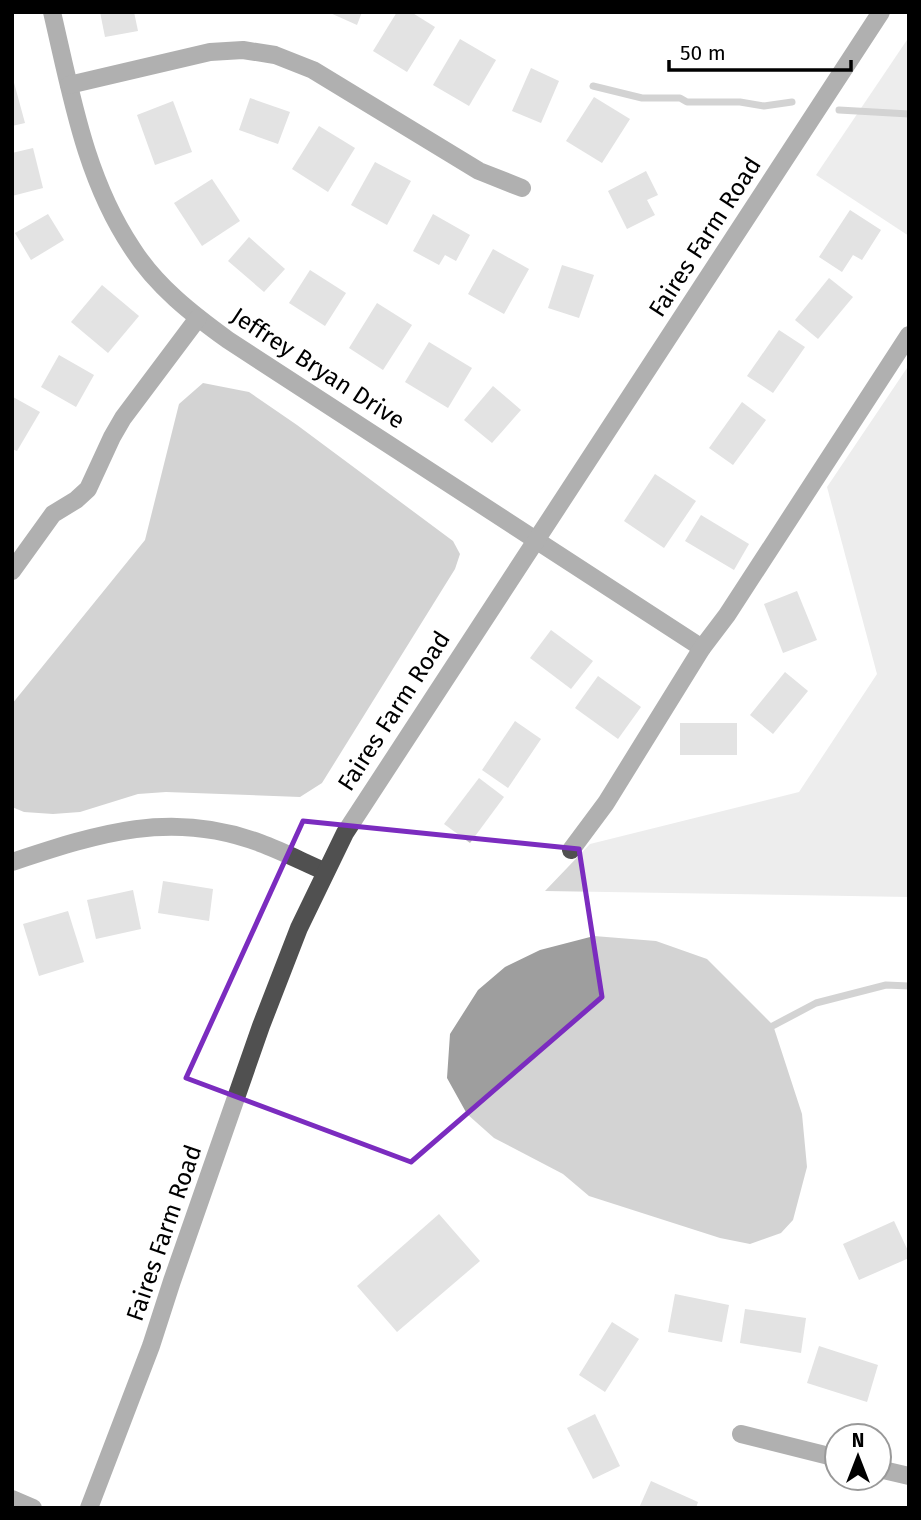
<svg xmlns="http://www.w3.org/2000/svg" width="921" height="1520" viewBox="0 0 921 1520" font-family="'Fira Sans',sans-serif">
  <rect width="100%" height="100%" fill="#fff"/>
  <g fill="#d7d7d7">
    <path d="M909 37V236L816 175Z"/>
    <path d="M909 365V897L545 891 590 844 799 792 877 674 827 487Z"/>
  </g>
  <g fill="#9e9e9e">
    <path d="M203 383 249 392 297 425 453 541 460 554 455 569 322 783 300 797 166 792 138 794 80 812 53 814 24 812 12 807V704L145 540 179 404Z"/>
    <path d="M594 936 656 941 707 959 773 1025 802 1114 807 1167 793 1220 781 1233 750 1244 720 1238 589 1196 563 1174 494 1138 467 1114 447 1078 450 1034 478 990 505 967 540 950Z"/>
  </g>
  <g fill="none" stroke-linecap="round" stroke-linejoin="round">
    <g stroke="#9e9e9e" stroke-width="7">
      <path d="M593 86 642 98H680L687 102H740L764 106 792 102"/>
      <path d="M839 110 909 114"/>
      <path d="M765 1030 816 1003 886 985 909 986"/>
    </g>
  </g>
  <g fill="#c0c0c0">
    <path d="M100 12H134L138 31 105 37Z"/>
    <path d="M328 12H362L357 25Z"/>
    <path d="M397 12H411L435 27 407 72 373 51Z"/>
    <path d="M460 39 496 60 469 106 433 85Z"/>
    <path d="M531 68 559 81 541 123 512 111Z"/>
    <path d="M13 79 25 123 12 126V80Z"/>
    <path d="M594 97 630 119 602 163 566 141Z"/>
    <path d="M250 98 290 112 278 144 239 130Z"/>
    <path d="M173 101 192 152 155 165 137 115Z"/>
    <path d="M319 126 355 148 328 192 292 169Z"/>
    <path d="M33 148 43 188 12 196V153Z"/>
    <path d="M375 162 411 181 387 225 351 205Z"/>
    <path d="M646 171 658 195 647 200 655 215 627 229 608 191Z"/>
    <path d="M212 179 240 221 202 246 174 203Z"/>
    <path d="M850 210 881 230 862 260 853 255 842 272 819 257Z"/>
    <path d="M48 214 64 240 31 260 15 233Z"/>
    <path d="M433 214 470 235 456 261 445 255 439 265 413 251Z"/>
    <path d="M249 237 285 269 264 292 228 261Z"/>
    <path d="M493 249 529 269 504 314 468 294Z"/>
    <path d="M562 265 594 275 579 318 548 308Z"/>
    <path d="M310 270 346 293 325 326 289 303Z"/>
    <path d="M829 278 853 297 818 339 795 320Z"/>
    <path d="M102 285 139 316 108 353 71 322Z"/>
    <path d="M377 303 412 325 383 370 349 348Z"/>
    <path d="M779 330 805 347 773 393 747 376Z"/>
    <path d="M429 342 472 368 448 408 405 382Z"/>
    <path d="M59 355 94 375 76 407 41 387Z"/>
    <path d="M493 386 521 410 492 443 464 420Z"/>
    <path d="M13 397 40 412 17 451 12 449Z"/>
    <path d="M742 402 766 420 733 465 709 448Z"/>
    <path d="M655 474 696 501 664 548 624 521Z"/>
    <path d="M701 515 749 544 734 570 685 541Z"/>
    <path d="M797 591 817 640 783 653 764 604Z"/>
    <path d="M551 630 593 661 571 689 530 658Z"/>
    <path d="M785 672 808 691 773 734 750 715Z"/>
    <path d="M598 676 641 707 618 739 575 708Z"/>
    <path d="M515 721 541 739 508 788 482 770Z"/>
    <rect x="680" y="723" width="57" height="32"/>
    <path d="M479 778 504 797 470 843 444 824Z"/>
    <path d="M163 881 213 889 209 921 158 913Z"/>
    <path d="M133 890 141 929 96 939 87 900Z"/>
    <path d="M68 911 84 962 39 976 23 924Z"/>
    <path d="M439 1214 480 1261 397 1332 357 1286Z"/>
    <path d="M894 1221 909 1253V1258L859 1280 843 1244Z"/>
    <path d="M675 1294 729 1305 722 1342 668 1332Z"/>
    <path d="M745 1309 806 1318 801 1353 740 1343Z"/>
    <path d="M612 1322 639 1339 605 1392 579 1375Z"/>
    <path d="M819 1346 878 1365 867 1402 807 1383Z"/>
    <path d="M595 1414 620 1466 593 1479 567 1428Z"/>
    <path d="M651 1481 698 1502 696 1508H639Z"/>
  </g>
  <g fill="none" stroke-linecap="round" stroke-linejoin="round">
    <g stroke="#505050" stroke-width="18">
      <path d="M52 12C71 93 85 178 132 248 156 286 192 314 228 340L702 648"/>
      <path d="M69 85 210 52 243 50 275 55 313 70 479 171 522 188"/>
      <path d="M12 571 53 514 76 500 88 489 112 437 123 418 198 318"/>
      <path d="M571 850 606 803 702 648 727 615 909 335"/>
      <path d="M12 862C97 834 171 809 260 843 282 851 303 862 324 871"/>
      <path d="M741 1434 837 1458"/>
      <path d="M879 1469 909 1476"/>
      <path d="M12 1499 33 1508"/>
      <path d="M89 1508 151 1346 172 1281 261 1026 299 928 345 833 881 12"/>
    </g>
  </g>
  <path d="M0 0H921V1520H0ZM303 821 579 849 602 997 411 1162 186 1078Z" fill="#fff" fill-opacity=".55" fill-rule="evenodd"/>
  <path fill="none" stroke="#7b2cbf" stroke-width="5" stroke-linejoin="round" d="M303 821 579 849 602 997 411 1162 186 1078Z"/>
  <g text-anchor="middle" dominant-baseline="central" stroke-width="5" stroke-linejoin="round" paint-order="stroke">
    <g font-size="24" fill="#000" stroke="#fff">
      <text transform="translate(705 237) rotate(-57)">Faires Farm Road</text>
      <text transform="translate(318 368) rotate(33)">Jeffrey Bryan Drive</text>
      <text transform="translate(394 711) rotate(-57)">Faires Farm Road</text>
      <text transform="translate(164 1233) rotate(-71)">Faires Farm Road</text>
    </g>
  </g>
  <rect width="921" height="1520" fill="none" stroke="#000000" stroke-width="28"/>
  <g transform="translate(858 1457)"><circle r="33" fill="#ffffff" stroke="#999999" stroke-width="2"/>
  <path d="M0-5L12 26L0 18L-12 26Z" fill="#000000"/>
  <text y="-10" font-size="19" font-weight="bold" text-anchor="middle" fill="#000000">N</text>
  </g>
  <path d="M669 60v10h182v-10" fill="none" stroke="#000000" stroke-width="3.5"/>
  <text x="680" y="60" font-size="21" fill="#000000" stroke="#ffffff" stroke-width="5" paint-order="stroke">50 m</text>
</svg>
